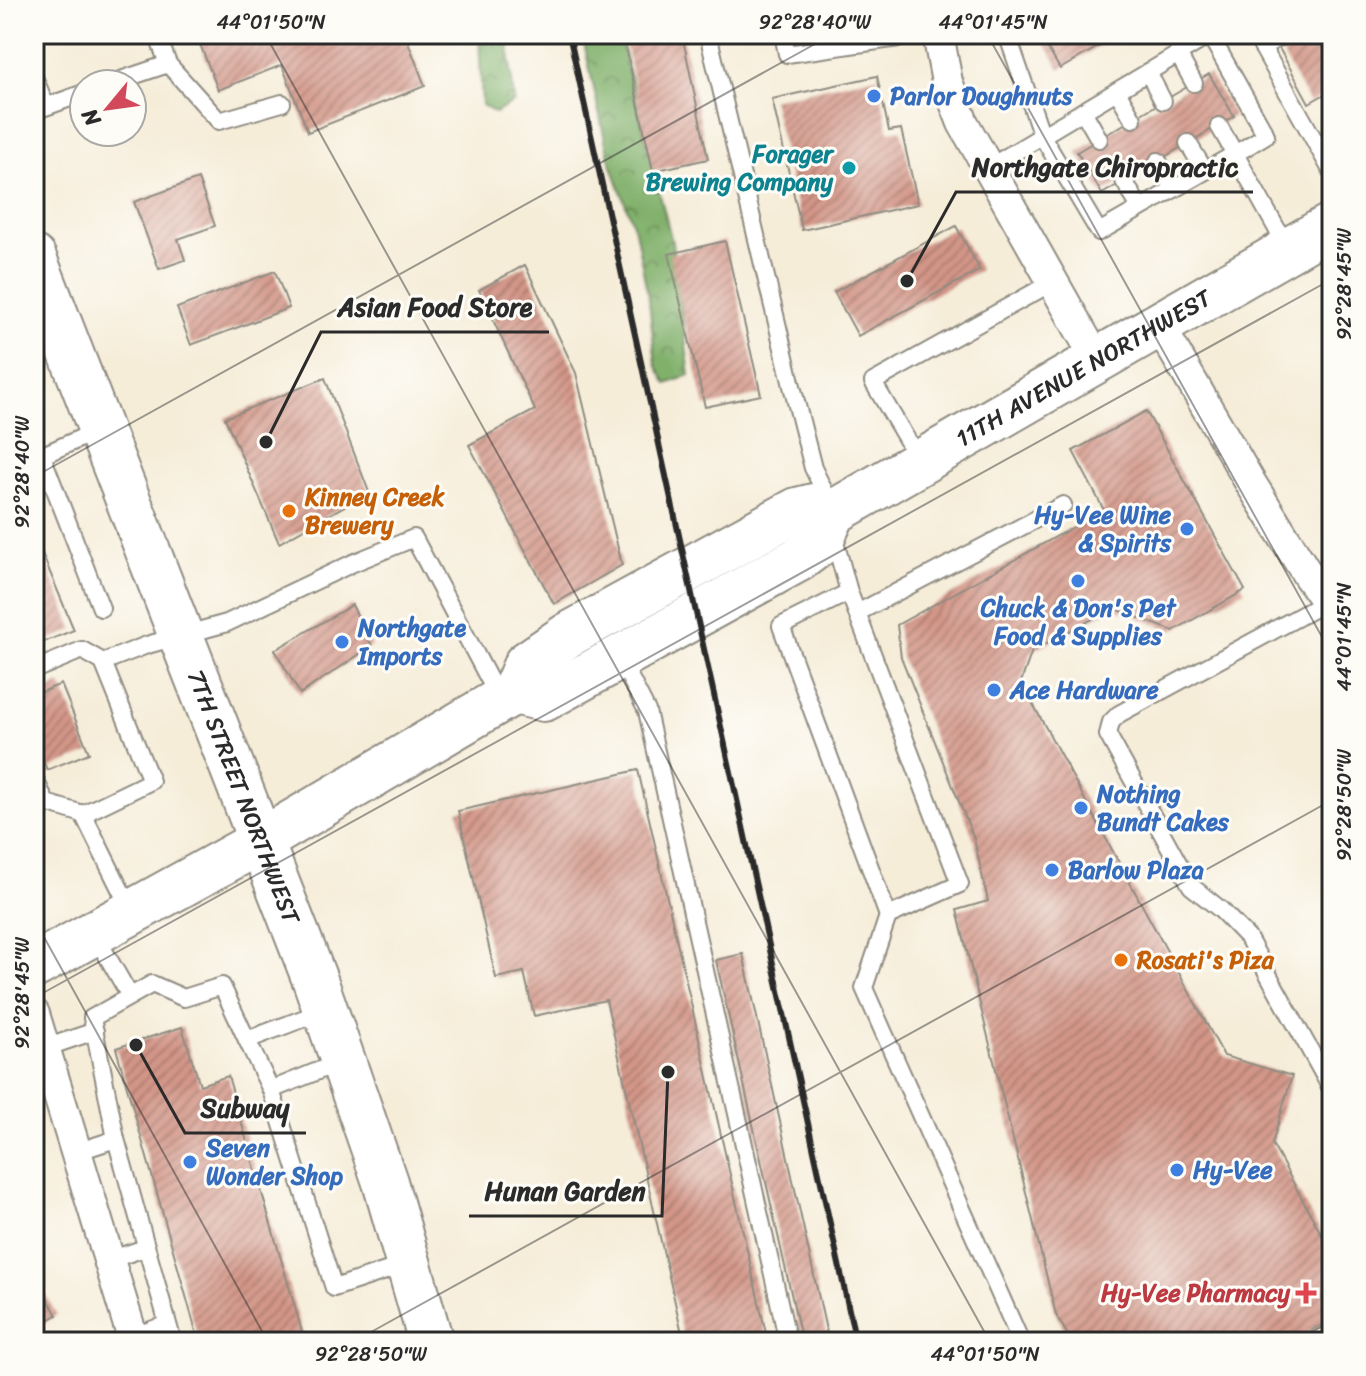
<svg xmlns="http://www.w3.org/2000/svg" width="1366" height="1376" viewBox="0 0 1366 1376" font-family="Sriracha,sans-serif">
  <defs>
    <pattern id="forest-crowns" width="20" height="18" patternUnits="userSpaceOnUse" patternTransform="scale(2)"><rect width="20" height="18" fill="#80b06a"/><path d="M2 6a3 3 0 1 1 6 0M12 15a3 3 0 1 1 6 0" fill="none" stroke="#698f57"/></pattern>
    <pattern id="building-hatch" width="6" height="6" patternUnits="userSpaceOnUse" patternTransform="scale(2)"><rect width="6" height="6" fill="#d39688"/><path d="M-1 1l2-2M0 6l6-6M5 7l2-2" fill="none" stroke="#ab7b6f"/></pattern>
  </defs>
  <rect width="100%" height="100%" fill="#fdfcf7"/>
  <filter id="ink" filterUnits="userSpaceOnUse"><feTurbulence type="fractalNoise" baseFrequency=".0125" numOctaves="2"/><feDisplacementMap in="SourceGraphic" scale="16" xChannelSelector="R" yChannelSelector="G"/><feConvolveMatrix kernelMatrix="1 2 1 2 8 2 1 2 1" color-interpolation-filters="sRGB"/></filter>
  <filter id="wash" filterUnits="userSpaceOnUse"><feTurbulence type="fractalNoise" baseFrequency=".006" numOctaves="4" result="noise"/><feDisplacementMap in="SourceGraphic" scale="32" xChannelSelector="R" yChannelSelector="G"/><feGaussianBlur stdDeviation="1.8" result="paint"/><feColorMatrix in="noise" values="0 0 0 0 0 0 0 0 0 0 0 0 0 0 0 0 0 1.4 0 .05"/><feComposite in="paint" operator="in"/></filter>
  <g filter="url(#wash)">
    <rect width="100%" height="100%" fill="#f6edd9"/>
    <g fill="url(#forest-crowns)" stroke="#566e4a" stroke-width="2">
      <path d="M479 34H507L508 39 514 102 495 113 482 105Z"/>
      <path d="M582 34H619L672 242 690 375 667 384 656 365 649 301 635 230 609 158Z"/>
    </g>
    <g id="blocks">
      <g fill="url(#building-hatch)">
        <path d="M196 34H405L425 86 308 132 282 65 218 90Z"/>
        <path d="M623 34H682L708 159 653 171Z"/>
        <path d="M1039 34H1120L1060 69Z"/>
        <path d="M1304 34H1315L1332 64V90L1309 103 1279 48Z"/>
        <path d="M1209 74 1234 116 1102 194 1077 152Z"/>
        <path d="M877 76 889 131 901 129 918 204 802 230 772 99Z"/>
        <path d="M198 179 215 226 178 239 185 260 159 269 134 202Z"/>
        <path d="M956 226 980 270 858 336 834 292Z"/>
        <path d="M725 241 761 395 705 407 669 254Z"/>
        <path d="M525 265 576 373 622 565 554 604 469 445 535 410 479 290Z"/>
        <path d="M275 271 289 308 191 345 177 308Z"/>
        <path d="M325 378 369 492 279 543 225 418Z"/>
        <path d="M1146 411 1245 590 1173 631 1113 608 1032 651 1021 682 1224 1056 1292 1076 1272 1144 1323 1237 1332 1232V1319L1291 1342H1072L1056 1315 957 910 988 901 974 839 901 657 897 625 1104 510 1073 451Z"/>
        <path d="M34 534 74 630 34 646Z"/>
        <path d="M352 605 372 646 300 694 275 650Z"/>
        <path d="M61 684 89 753 47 770 34 739V695Z"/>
        <path d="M638 770 768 1342H684L606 1000 534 1016 524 972 496 978 458 811Z"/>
        <path d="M743 954 826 1330 829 1342H802L716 960Z"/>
        <path d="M182 1027 200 1085 228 1076 305 1342H199L116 1048Z"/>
        <path d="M34 1275 57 1315 34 1329Z"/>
      </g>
    </g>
  </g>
  <g filter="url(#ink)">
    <use href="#blocks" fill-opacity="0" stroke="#908c82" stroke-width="2"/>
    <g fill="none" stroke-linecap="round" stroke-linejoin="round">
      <defs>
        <g id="lane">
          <path d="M708 34 792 386 813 468 830 503"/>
          <path d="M783 34 787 54 927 34"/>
          <path d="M1007 34 1042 136 1099 232 1235 154 1219 126"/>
          <path d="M1255 34 1332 172"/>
          <path d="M1210 35 1266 135 1235 154 1288 249"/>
          <path d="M1262 47 1285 34"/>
          <path d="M1178 54 1194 83"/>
          <path d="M168 64 219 121 282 103"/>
          <path d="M1148 72 1163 101"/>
          <path d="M34 77 46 106"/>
          <path d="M109 84 168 64 157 34"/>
          <path d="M1117 91 1133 119"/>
          <path d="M34 111 84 93"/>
          <path d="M1083 111 1099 139"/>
          <path d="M1188 143 1205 171"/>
          <path d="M1158 161 1174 189"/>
          <path d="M988 168 1212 34"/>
          <path d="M1124 181 1140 208"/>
          <path d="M42 456 101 608"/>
          <path d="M34 459 99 430"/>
          <path d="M919 460 873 382 1051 283"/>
          <path d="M833 534 849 592 960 884 888 916 781 626 849 592"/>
          <path d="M1326 602 1119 714 1111 722 1108 735 1191 886 1221 910 1248 938 1332 1090"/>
          <path d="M857 613 1063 505"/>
          <path d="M621 660 647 711 788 1342"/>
          <path d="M34 670 82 650 103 662"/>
          <path d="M34 777 46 803 83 814"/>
          <path d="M131 911 83 814 151 781 103 662 147 645 227 623 353 563 414 538 499 698"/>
          <path d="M888 916 864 988 1021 1342"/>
          <path d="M95 935 130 996"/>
          <path d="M323 1011 247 1040 271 1090 334 1288 407 1264"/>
          <path d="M45 1048 95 1031"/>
          <path d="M271 1090 340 1062"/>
          <path d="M76 1152 116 1139"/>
          <path d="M109 1260 145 1248"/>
          <path d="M132 1337 167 1324"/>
          <path d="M173 1342 116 1139 92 1018 152 984 184 998 222 986 247 1040"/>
        </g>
        <g id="street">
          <path d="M938 34 947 82 963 123 1097 360"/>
          <path d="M1159 325 1250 482 1309 577 1332 609"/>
          <path d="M34 1014 134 1342"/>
        </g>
        <g id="secondary">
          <path id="s1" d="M34 258 316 983 385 1182 431 1342"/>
          <path id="s2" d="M514 692 544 699 799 559 819 544 834 512 1332 225"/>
          <path d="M34 966 261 841 514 692 526 664 568 635 797 510 813 506 834 512"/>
        </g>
      </defs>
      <use href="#lane" stroke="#908c82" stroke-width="20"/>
      <use href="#street" stroke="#908c82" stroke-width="34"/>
      <use href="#secondary" stroke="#908c82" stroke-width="48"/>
      <use href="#lane" stroke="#fff" stroke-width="16"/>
      <use href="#street" stroke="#fff" stroke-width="30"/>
      <use href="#secondary" stroke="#fff" stroke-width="44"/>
      <path stroke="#2b2b2b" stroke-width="6" d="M569 34 856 1342"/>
    </g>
  </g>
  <path fill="none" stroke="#2b2b2b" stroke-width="2" stroke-opacity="0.45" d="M265 34 990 1342M987 34 1332 655M34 477 833 34M34 919 268 1342M34 998 1332 279M353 1342 1332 800M1293 1342 1332 1321"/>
  <g fill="#3f7fe0" stroke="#fdfcf7" stroke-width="3">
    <circle cx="874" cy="96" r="8"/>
    <circle cx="1187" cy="529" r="8"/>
    <circle cx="1078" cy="581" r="8"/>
    <circle cx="342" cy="642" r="8"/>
    <circle cx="994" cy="690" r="8"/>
    <circle cx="1081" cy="808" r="8"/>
    <circle cx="1052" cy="870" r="8"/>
    <circle cx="190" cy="1162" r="8"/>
    <circle cx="1177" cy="1170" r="8"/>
  </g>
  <circle fill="#0f9aa8" stroke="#fdfcf7" stroke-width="3" cx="849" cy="168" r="8"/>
  <g fill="#e8710a" stroke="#fdfcf7" stroke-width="3">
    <circle cx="289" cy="511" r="8"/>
    <circle cx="1121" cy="960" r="8"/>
  </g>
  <path fill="#e0444e" stroke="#fdfcf7" stroke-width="3" d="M1302 1281h8v8h8v8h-8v8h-8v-8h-8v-8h8z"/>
  <g text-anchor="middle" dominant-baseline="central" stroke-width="6" stroke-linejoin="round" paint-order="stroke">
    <g font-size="24" font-weight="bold" fill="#366cbe" stroke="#fdfcf7" text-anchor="start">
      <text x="890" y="96">Parlor Doughnuts</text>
      <text x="1171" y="515" text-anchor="end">Hy-Vee Wine<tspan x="1171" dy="28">&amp; Spirits</tspan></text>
      <text x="1078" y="608" text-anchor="middle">Chuck &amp; Don's Pet<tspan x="1078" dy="28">Food &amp; Supplies</tspan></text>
      <text x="358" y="628">Northgate<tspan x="358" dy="28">Imports</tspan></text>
      <text x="1010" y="690">Ace Hardware</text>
      <text x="1097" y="794">Nothing<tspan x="1097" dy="28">Bundt Cakes</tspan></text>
      <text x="1068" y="870">Barlow Plaza</text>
      <text x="206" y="1148">Seven<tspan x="206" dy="28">Wonder Shop</tspan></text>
      <text x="1193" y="1170">Hy-Vee</text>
    </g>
    <g font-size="24" font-weight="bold" fill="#0d838f" stroke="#fdfcf7" text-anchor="end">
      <text x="833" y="154">Forager<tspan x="833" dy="28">Brewing Company</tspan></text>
    </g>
    <g font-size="24" fill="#2b2b2b" stroke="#fdfcf7">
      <text stroke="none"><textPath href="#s2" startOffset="670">11TH AVENUE NORTHWEST</textPath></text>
      <text stroke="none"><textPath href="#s1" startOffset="578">7TH STREET NORTHWEST</textPath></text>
    </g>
    <g font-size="24" font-weight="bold" fill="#c56008" stroke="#fdfcf7" text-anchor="start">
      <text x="305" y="497">Kinney Creek<tspan x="305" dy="28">Brewery</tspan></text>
      <text x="1137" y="960">Rosati's Piza</text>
    </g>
    <g font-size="24" font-weight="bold" fill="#be3a42" stroke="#fdfcf7" text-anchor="end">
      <text x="1290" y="1293">Hy-Vee Pharmacy</text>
    </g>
  </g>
  <path fill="none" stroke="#2b2b2b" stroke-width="3" d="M907 281L956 192H1253M266 442L321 332H549M136 1045L185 1133H306M668 1072L662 1216H469"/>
  <g fill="#2b2b2b" stroke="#fdfcf7" stroke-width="3">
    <circle cx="907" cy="281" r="8"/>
    <circle cx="266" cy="442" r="8"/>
    <circle cx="136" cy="1045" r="8"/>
    <circle cx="668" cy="1072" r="8"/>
  </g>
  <g font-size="26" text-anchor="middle" font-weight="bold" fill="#2b2b2b" stroke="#fdfcf7" stroke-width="6" stroke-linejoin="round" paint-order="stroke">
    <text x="1105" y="176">Northgate Chiropractic</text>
    <text x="435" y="316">Asian Food Store</text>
    <text x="245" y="1117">Subway</text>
    <text x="565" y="1200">Hunan Garden</text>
  </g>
  <rect width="1366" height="1376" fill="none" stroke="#fdfcf7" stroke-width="88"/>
  <g transform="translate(108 108) rotate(241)"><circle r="38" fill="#fdfcf7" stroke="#a9a8a5" stroke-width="2"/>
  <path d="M0-6L14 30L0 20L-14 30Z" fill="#d1495b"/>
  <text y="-12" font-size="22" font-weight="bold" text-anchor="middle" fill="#2b2b2b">N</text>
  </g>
  <rect x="44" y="44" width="1278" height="1288" fill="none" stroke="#2b2b2b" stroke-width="3"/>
  <g font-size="20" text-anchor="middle" fill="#2b2b2b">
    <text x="271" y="29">44°01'50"N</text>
    <text x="815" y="29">92°28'40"W</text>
    <text x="993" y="29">44°01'45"N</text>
    <text transform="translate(1344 284) rotate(-90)" y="7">92°28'45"W</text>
    <text transform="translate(22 472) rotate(-90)" y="7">92°28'40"W</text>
    <text transform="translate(1344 637) rotate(-90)" y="7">44°01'45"N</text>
    <text transform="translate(1344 805) rotate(-90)" y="7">92°28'50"W</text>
    <text transform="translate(22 993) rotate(-90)" y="7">92°28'45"W</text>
    <text x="371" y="1361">92°28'50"W</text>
    <text x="985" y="1361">44°01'50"N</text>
  </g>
</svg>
